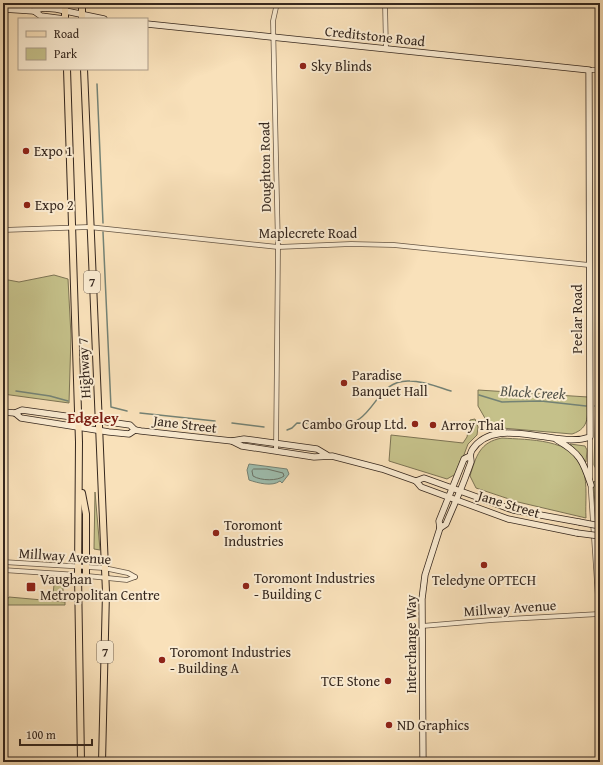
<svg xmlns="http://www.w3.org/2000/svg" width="603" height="765" viewBox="0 0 603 765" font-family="'Gentium Book Plus',serif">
  <rect width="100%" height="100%" fill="#f9e1ba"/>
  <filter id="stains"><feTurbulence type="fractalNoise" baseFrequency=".005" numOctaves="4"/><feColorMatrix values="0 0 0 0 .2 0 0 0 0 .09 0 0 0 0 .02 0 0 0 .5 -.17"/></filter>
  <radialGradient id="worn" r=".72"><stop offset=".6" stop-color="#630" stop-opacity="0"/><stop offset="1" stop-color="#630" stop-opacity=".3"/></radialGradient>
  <g fill="#c5c18a" stroke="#7d7454">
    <path d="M54 275 68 279 71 336 69 403 3 394V279L19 282Z"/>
    <path d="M478 390 588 397C587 414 591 428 572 434L490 427 478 406Z"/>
    <path d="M596 398H600V470L596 469 594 465Z"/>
    <path d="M475 419 478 427 477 435 468 444 456 476 454 475 447 479 389 461 391 435 463 443 467 437 470 420Z"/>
    <path d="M502 438C528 440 574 438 583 469 588 485 585 503 586 518L518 502 476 488 470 476C476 456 480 442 502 438Z"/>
    <path d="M570 444 585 446 587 450 586 462Z"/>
    <path d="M600 480V513H596L593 482Z"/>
    <path d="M95 492 100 550 94 549Z"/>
    <path d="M57 582 63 583V598L56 597 53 594 54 585Z"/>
    <path d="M9 597 65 602V605H3Z"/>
  </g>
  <path fill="#9ebeaf" stroke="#748275" d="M249 464 287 469 289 474 282 483 280 481C272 487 258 483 249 480L247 470Z"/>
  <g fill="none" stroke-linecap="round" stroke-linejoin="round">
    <path stroke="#6a7266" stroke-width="1" d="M254 469H267L283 473 284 476C278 481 261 481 253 476L252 471Z"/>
    <g stroke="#748275" stroke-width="1.5">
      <path d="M97 84 103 223"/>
      <path d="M103 232 111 407 127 411"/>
      <path d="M3 336 6 353 3 357"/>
      <path d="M3 374H4"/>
      <path d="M16 391 50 396 68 401"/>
      <path d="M479 395 502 402 541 401 586 406"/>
      <path d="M595 406H600"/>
      <path d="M140 413 215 421"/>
      <path d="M232 423 264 427"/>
      <path d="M335 425C377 428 372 379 410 381 424 381 438 387 451 391"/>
      <path d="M287 430 292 428 297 423 327 424"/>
    </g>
    <defs>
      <g id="street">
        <path d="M385 3 386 49"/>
        <path d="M589 70H600"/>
        <path d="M3 230 89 227 278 247 351 244 394 245 589 265"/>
        <path d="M590 437V477L600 628"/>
        <path d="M276 451 278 247 273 21 277 3"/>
        <path d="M3 562 104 568 128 573 135 577"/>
        <path d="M3 570 78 575 127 580 135 577"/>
        <path d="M422 626 492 620 599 614"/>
      </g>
      <g id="secondary">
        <path d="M3 9 34 11 43 8 56 9 104 19"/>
        <path d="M34 11 41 16 64 19"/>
        <path d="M147 24 589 70 590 437C573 443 556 438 539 436 516 433 487 427 472 450 469 455 471 457 471 462 470 465 468 470 467 473 461 490 453 507 446 524L440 528"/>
        <path d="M3 412 15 413 21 418 109 432 129 434 135 430"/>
        <path d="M15 413 22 410 130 425 135 430 141 431 232 441 242 446 314 457 332 456 382 469 416 481 421 487 508 519 577 533"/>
        <path d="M557 440C580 453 583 461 591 485"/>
        <path d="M232 441 244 439 317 449 327 455"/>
        <path d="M416 481 424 478 513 510 579 522"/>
        <path d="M423 762 422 599 425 575 440 528 439 521 464 459 470 456"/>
      </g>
      <g id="primary">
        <path d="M82 3V19"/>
        <path d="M65 19V3"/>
        <path d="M67 69 79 442 78 575 81 762"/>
        <path d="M84 69 106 592 102 762"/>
        <path d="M82 493 86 514V575"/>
      </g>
    </defs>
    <use href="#street" stroke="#665645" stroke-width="5.5"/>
    <use href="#secondary" stroke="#35271e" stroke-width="7"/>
    <use href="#primary" stroke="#35271e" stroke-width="8"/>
    <use href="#street" stroke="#fbecd2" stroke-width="4"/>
    <use href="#secondary" stroke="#fbecd2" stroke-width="5.5"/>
    <use href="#primary" stroke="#f9e1ba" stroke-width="6"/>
    <defs>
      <g id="secondary-bridge">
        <path d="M579 522 600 526"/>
        <path d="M577 533 600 536"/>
      </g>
    </defs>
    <use href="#secondary-bridge" stroke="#35271e" stroke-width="7" stroke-linecap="butt"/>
    <use href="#secondary-bridge" stroke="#fbecd2" stroke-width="5.5"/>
  </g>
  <g fill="#8f2418" stroke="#fbecd2" stroke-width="1.5">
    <circle cx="303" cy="66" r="4"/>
    <circle cx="26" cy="151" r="4"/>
    <circle cx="27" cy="205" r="4"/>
    <circle cx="344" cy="383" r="4"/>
    <circle cx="415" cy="424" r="4"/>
    <circle cx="433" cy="425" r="4"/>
    <circle cx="216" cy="533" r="4"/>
    <circle cx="484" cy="565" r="4"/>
    <circle cx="246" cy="586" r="4"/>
    <rect x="26" y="582" width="10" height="10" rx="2"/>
    <circle cx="162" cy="660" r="4"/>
    <circle cx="388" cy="681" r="4"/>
    <circle cx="389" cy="725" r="4"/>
  </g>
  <g text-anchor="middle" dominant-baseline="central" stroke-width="4" stroke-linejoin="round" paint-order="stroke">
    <g fill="#fbecd2" stroke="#706254" stroke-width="1">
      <rect x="84" y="271" width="16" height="22" rx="3"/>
      <rect x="97" y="641" width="16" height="22" rx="3"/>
    </g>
    <g font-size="13" font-weight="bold" fill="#35271e">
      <text x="92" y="282">7</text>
      <text x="105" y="652">7</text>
    </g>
    <g font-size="14" fill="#35271e" stroke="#fbecd2">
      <text transform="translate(375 36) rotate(6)">Creditstone Road</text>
      <text transform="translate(265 167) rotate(-91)">Doughton Road</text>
      <text x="308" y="233">Maplecrete Road</text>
      <text transform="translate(577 319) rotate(-90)">Peelar Road</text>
      <text transform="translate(84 368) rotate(-93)">Highway 7</text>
      <text transform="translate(185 424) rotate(7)">Jane Street</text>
      <text transform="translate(509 504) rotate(17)">Jane Street</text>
      <text transform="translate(65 556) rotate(4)">Millway Avenue</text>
      <text transform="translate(510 608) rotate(-4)">Millway Avenue</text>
      <text transform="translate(411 644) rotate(-90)">Interchange Way</text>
    </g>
    <g font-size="14" fill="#35271e" stroke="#fbecd2" text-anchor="start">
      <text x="311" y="66">Sky Blinds</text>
      <text x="34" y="151">Expo 1</text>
      <text x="35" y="205">Expo 2</text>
      <text x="352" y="375">Paradise<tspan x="352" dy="16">Banquet Hall</tspan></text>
      <text x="407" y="424" text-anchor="end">Cambo Group Ltd.</text>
      <text x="441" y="425">Arroy Thai</text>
      <text x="224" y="525">Toromont<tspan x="224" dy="16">Industries</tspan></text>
      <text x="254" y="578">Toromont Industries<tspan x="254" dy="16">- Building C</tspan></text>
      <text x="40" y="579">Vaughan<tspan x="40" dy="16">Metropolitan Centre</tspan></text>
      <text x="484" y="580" text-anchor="middle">Teledyne OPTECH</text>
      <text x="170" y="652">Toromont Industries<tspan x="170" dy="16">- Building A</tspan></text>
      <text x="380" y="681" text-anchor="end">TCE Stone</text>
      <text x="397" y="725">ND Graphics</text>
    </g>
    <g font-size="15" font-style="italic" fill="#54544a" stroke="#fbecd2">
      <text transform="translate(533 392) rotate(3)">Black Creek</text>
    </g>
    <g font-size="15" font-weight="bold" fill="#7a1f14" stroke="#fbecd2">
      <text x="93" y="417">Edgeley</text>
    </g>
  </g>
  <rect width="603" height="765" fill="none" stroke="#f9e1ba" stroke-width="16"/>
  <rect x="4" y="4" width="595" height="757" fill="none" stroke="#35271e" stroke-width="2"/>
  <rect x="8" y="8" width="587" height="749" fill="none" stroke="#35271e"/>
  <rect x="18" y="18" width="130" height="52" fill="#fbecd2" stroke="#ac9d8a"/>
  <rect x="26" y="31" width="20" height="6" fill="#f9e1ba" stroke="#ac9d8a"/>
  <text x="54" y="38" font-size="12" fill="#35271e">Road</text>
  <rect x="26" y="48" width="20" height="12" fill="#c5c18a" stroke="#ac9d8a"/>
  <text x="54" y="58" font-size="12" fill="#35271e">Park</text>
  <path d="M20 739v6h72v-6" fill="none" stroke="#35271e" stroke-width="2"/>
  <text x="26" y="739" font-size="12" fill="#35271e" stroke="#fbecd2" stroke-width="3" paint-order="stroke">100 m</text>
  <rect width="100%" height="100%" filter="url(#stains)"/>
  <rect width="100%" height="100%" fill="url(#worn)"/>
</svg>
